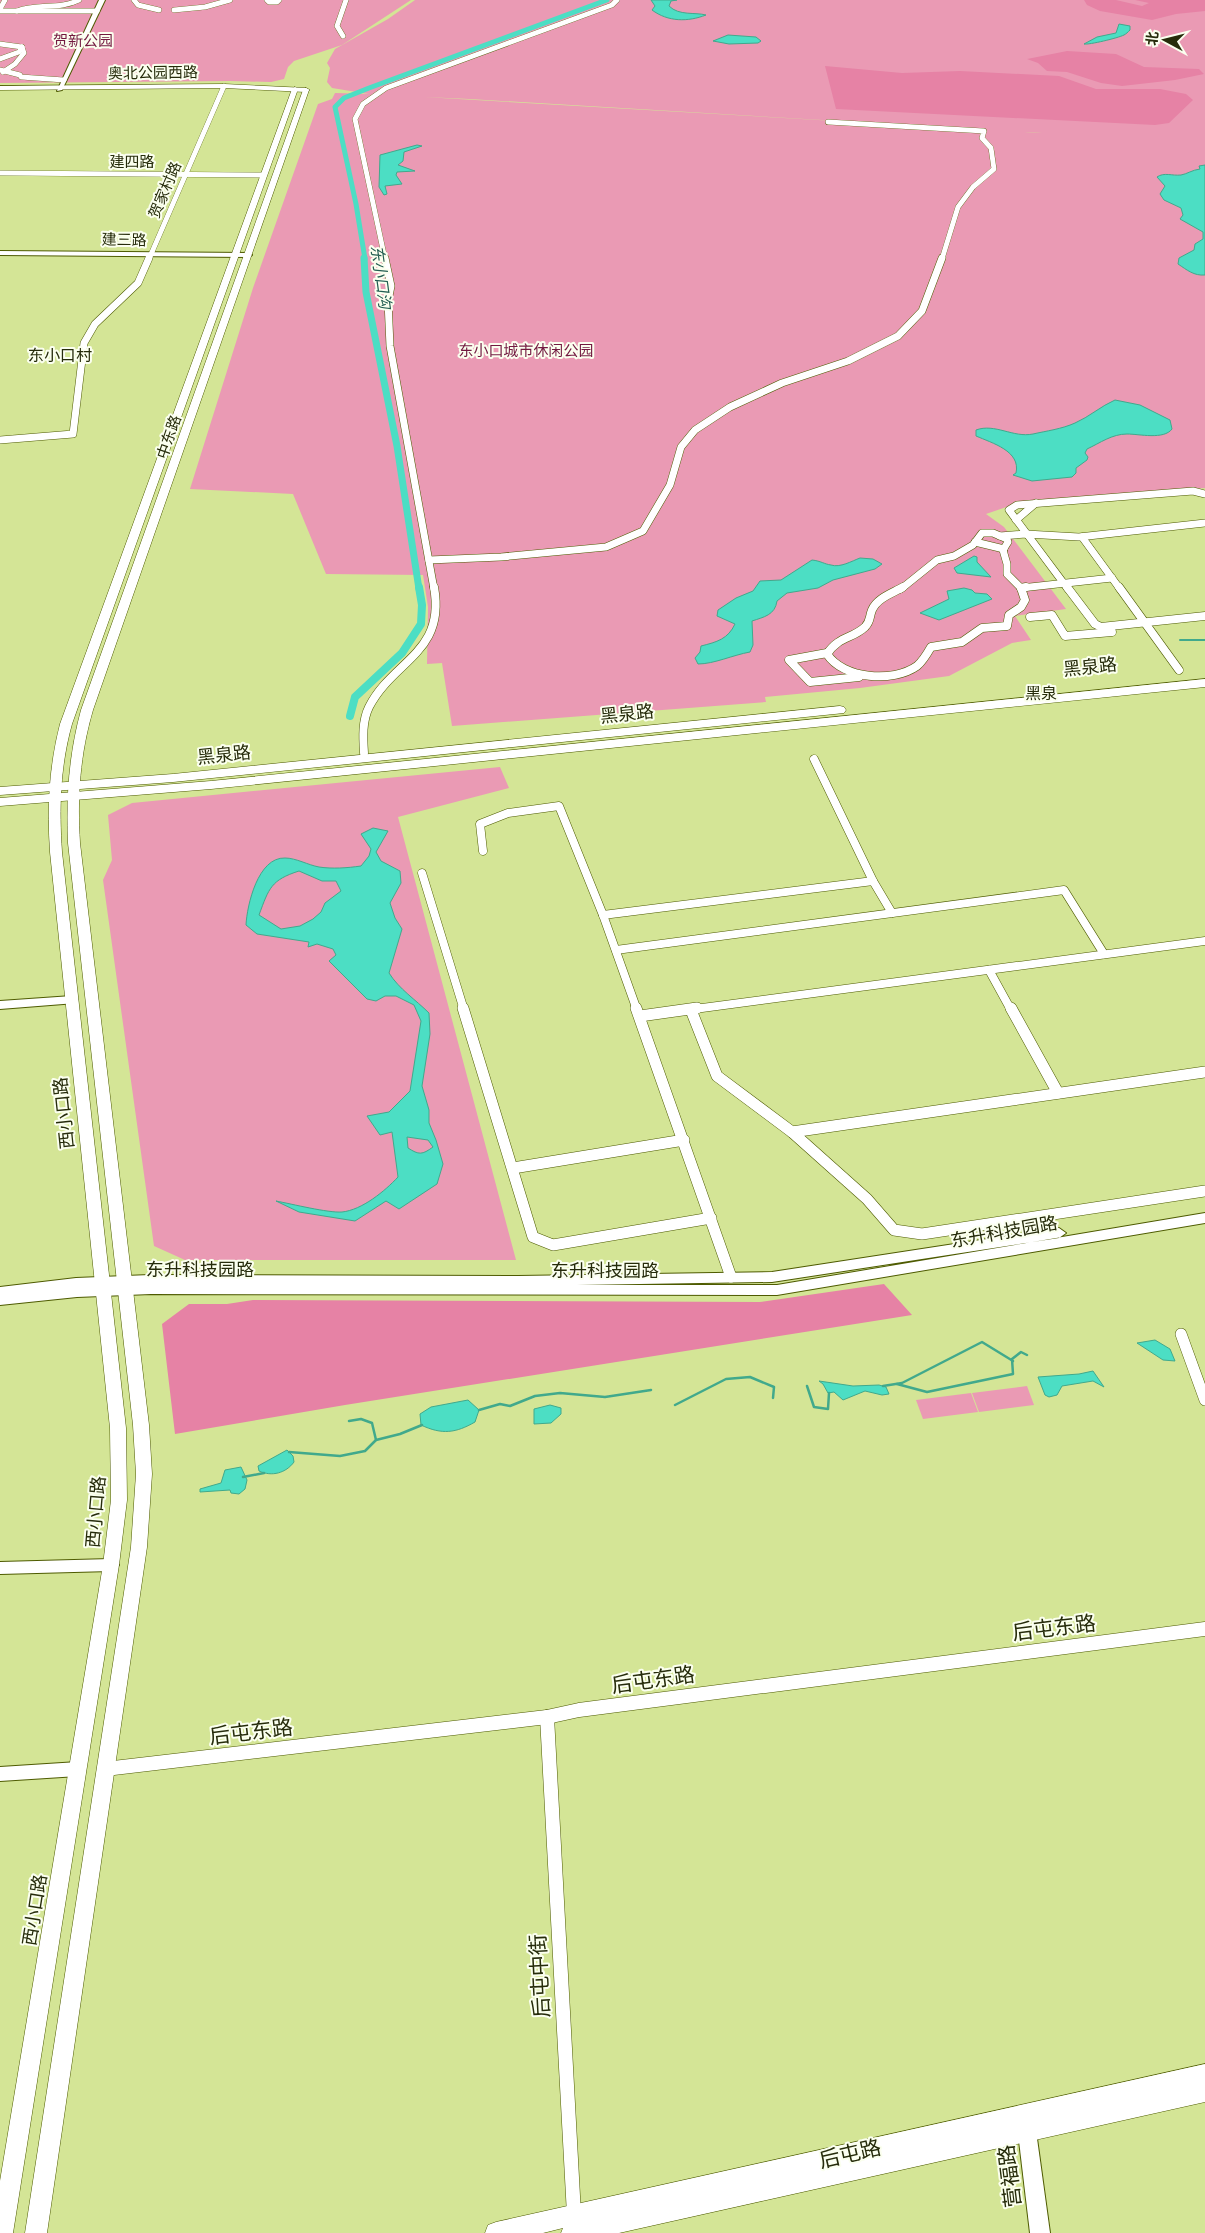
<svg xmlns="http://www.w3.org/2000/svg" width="1205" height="2233" viewBox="0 0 1205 2233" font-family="Karla,'Noto Sans SC',sans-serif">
  <rect width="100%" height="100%" fill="#d4e596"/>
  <g fill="#ea9ab4" fill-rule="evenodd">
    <path d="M0 0H411L342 45 294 61 288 67 284 79 271 82 230 81 0 83Z"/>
    <path d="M415 0H1205V488L1021 502 986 514 1004 527 1066 609 1015 616 1031 640 1012 643 949 676 860 688 765 697 766 702 452 726 442 663 427 664 428 607 423 575 326 574 293 494 190 489 253 288 318 104 332 99 335 93 369 94 332 88 327 82 330 68 327 63 335 49 388 19ZM424 97 469 99 1042 133Z"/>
    <path d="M500 767 509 788 398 817 516 1260H185L154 1246 103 880 112 860 108 815 132 803Z"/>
    <path d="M1027 1386 1034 1405 979 1412 972 1393Z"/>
    <path d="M971 1393 978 1412 923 1419 916 1400Z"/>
  </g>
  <g fill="#e682a5">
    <path d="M1084 0H1116L1142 6 1149 3 1135 0H1205V11L1176 14 1152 20 1100 11 1087 5Z"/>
    <path d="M1067 51 1116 54 1144 67 1199 69 1204 74 1175 80 1122 86 1101 83 1067 72 1047 71 1038 63 1027 59Z"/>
    <path d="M825 66 902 73 960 71 1059 76 1096 89H1160L1186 94 1193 100 1169 123 1155 125 836 109Z"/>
    <path d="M884 1284 912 1315 345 1405 175 1434 162 1324 189 1304H227L253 1300 760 1302Z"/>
  </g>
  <g fill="#4cdec4" stroke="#41a98c" fill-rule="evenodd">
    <path d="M651 0H677L671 1 669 6C679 16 695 12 706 15 688 22 668 22 652 10L655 6Z"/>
    <path d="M1119 24 1130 26V30C1128 32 1126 34 1124 35 1118 38 1089 45 1084 44L1097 37 1116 33Z"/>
    <path d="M728 35 756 37 761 41 758 43 729 44 713 41Z"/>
    <path d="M417 145 422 146 404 152 403 161 398 165 415 171 397 172 396 175 402 184 385 186 387 194 384 195 379 187 380 155Z"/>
    <path d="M1205 165V275C1194 276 1187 270 1178 264L1179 258 1194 250 1195 244 1203 239V232L1180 219 1183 215 1181 208 1164 200 1160 194 1165 186 1157 177C1164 172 1172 176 1181 175 1187 174 1192 170 1200 169L1199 166Z"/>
    <path d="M1115 400 1140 405 1170 420 1172 429C1164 440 1139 434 1127 434 1112 434 1100 443 1087 449L1085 453 1088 457 1087 460 1076 468V473L1072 477 1032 481 1013 475 1016 473C1021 451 992 443 976 436V430C995 423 1013 438 1033 434 1046 431 1062 429 1075 423 1089 417 1101 406 1115 400Z"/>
    <path d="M974 556 977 557V562L991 577 957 573 954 568Z"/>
    <path d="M860 558 873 559 882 564 875 569 833 580 818 588 787 593 777 601C775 615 764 617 752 621L753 645 750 652C733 655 714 664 698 664L695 658 700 652 701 646C717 642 728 639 735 624L717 616 718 610 736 598 753 591 760 581 781 580 812 560C821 561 824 564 831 565 840 568 852 561 860 558Z"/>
    <path d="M964 588 972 590 975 593 987 594 992 599 939 620 920 613 949 599 947 591Z"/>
    <path d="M373 828 388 831 376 852 381 861 400 871 401 883 390 903 395 918 402 929 389 973C399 989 416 1000 429 1013L430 1034 422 1086 429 1110V1123L436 1140 443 1164 437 1184 399 1209 386 1201 355 1221 299 1212 276 1201C292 1204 328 1213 342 1212 362 1210 385 1191 398 1177L392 1132 380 1135 367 1116 389 1112 410 1091 421 1021 414 1005 396 996H385L376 1001 367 999 329 961 336 955 333 949 317 944 308 947 309 942 257 934 246 925C247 905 258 857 285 858 296 858 308 865 319 867 332 869 347 868 361 866L369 856 371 849 361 834ZM299 871 322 881H336L341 891 325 903 321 912 313 919 300 926 281 929 259 915C269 888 271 880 299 871ZM407 1137 428 1140 433 1147C422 1155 419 1155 408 1148Z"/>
    <path d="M1155 1340 1170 1349 1175 1361 1163 1360 1137 1343Z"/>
    <path d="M1093 1371 1104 1387 1093 1381 1062 1386 1057 1395 1049 1397 1045 1395 1038 1377 1079 1374Z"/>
    <path d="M819 1381 853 1386 879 1385 886 1387 889 1394 882 1395 865 1391 843 1400 834 1392 828 1393 823 1384Z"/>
    <path d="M468 1400 479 1410 475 1422C456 1433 442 1435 421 1425L420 1414 431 1407Z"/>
    <path d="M550 1405 561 1408V1414L551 1423 534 1424V1409Z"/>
    <path d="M287 1450 293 1456 294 1462C286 1473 272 1477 259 1471L258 1466Z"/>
    <path d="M241 1467 247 1480 245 1489 239 1494 231 1493 230 1490 200 1492V1489L221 1483 225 1470Z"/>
  </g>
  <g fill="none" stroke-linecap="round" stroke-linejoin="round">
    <path stroke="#41a98c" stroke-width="2" d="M1180 640H1205"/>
    <g stroke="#41a98c" stroke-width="2.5">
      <path d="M897 1384 927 1392 1013 1374 1012 1359 1021 1352 1027 1355"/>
      <path d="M807 1386 814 1407 828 1409 829 1393"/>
      <path d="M883 1386 902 1383 982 1342 1013 1361"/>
      <path d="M675 1405 726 1379 750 1377 774 1387 773 1398"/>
      <path d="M479 1410 500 1404 510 1406 535 1396 560 1393 605 1397 651 1390"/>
      <path d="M349 1421 361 1419 372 1423 376 1440"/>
      <path d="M289 1452 340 1456 365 1451 376 1440 400 1434 422 1425"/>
      <path d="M243 1477 264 1473"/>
    </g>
    <path stroke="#4cdec4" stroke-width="5" d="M365 259 356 204 335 107 344 98 369 88 607 0"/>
    <path stroke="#4cdec4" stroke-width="7" d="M364 258 366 292 397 446 419 589"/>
    <path stroke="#4cdec4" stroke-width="8" d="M350 716 355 697 402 653 421 624 422 605 419 587"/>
    <defs>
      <g id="minor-far4">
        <path d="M134 0 138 5 159 10"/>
        <path d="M267 0 269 2H277L279 0"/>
        <path d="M0 9 5 0"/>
        <path d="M174 10 205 7 230 0"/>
        <path d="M0 11H97"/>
        <path d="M17 11C37 3 59 10 79 0"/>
        <path d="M343 36 337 26 346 0"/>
        <path d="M0 44 22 47"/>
        <path d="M0 59 19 52 22 47"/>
        <path d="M0 70 20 75 21 77 64 80"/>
        <path d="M3 72 15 64 24 53 22 47"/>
        <path d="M828 122 984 131 982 138 991 148 994 169 973 187 958 207 942 259"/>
        <path d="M0 173 264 175"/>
        <path d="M149 259 224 86"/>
        <path d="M385 259 355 119 363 104 386 88 612 5 617 0"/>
      </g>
      <g id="minor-far3">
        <path d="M385 258 391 286 388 301 390 346 434 589"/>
        <path d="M0 440 73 434 84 343 95 324 138 283 149 258"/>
        <path d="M1016 520 1036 503"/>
        <path d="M1000 536 1026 534 1079 537 1205 523"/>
        <path d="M1082 537 1120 589"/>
        <path d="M975 542 1004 549"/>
        <path d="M429 560 501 557 606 547 643 531 670 485 681 447 695 430 730 407 782 383 848 361 898 336 922 311 942 258"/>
        <path d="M1021 588 1112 578"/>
        <path d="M901 589 937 560 954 556 973 545 982 533H993L1007 539 1008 542 1003 550 1007 564V574L1021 588"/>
        <path d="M1068 589 1009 510 1017 505 1193 491 1205 494"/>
      </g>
      <g id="minor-far2">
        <path d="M903 587C893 593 877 598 872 610 869 617 871 621 865 627 852 639 839 636 827 654 843 679 893 683 917 666 923 661 927 654 931 647L962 642 982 628 1007 626 1009 615 1021 607 1025 600 1021 588"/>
        <path d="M1067 587 1095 624 1101 627 1205 616"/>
        <path d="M1119 587 1179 670"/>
        <path d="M1021 588 1026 587"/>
        <path d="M1030 617 1052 615 1065 636 1112 632"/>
        <path d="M827 653 789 660 810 682 859 677"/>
        <path d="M364 753C363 738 362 721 369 707 393 660 446 653 434 587"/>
        <path d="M814 759 873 881 892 913"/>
        <path d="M483 851 480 824 508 813 559 806 603 915 637 1010"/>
        <path d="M422 873 464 1010"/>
        <path d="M603 915 873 881"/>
        <path d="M616 950 1064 890 1104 954"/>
        <path d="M989 970 1011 1010"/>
        <path d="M687 1010 1205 941"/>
      </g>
      <g id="minor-far1">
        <path d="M463 1008 533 1237 553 1245 711 1218"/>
        <path d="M636 1008 731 1277"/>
        <path d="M1011 1008 1058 1093"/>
        <path d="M691 1010 717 1076 792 1132 1205 1072"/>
        <path d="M640 1016 697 1008"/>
        <path d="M792 1132 867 1199 894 1230 922 1234 1205 1191"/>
        <path d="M513 1168 684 1140"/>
        <path d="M1181 1334 1205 1400"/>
      </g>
      <g id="minor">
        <path d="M547 1717 575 2233"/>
        <path d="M105 1769 547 1717 579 1710 1205 1629"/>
      </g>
      <g id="tertiary">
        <path d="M99 0H105L62 90 57 91Z"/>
        <path d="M0 251 248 253 252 255 248 257 0 255Z"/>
        <path d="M72 996 76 997 78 1000 76 1003 0 1009V1001Z"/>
        <path d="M1205 1213V1223L777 1295 151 1294 77 1297 0 1305V1287L76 1278 150 1275 518 1276 772 1272 1059 1228 1066 1233 1059 1238 772 1282 577 1285H777Z"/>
        <path d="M111 1559 116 1561 119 1565 116 1569 111 1571 0 1574V1562Z"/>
        <path d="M78 1762 84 1764 86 1769 84 1774 78 1776 0 1781V1767Z"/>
        <path d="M1026 2115 1033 2118 1035 2124 1050 2233H1030L1017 2124 1019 2118Z"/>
      </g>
      <g id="secondary">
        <path d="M295 87 298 89 72 724C60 767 59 808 62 852L126 1428 127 1500 119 1565 13 2233H0V2181L103 1565 111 1500 110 1428 50 852C47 808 49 767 60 724L292 89Z"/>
        <path d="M306 88 309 90 93 710C80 754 77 797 80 843L149 1425 152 1474 147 1547 47 2233H25L131 1547 136 1474 133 1425 68 843C66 797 69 754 81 710L303 90Z"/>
        <path d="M1205 2064V2102L619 2233H561L563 2228 543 2233H485L488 2225 496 2222Z"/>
      </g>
      <g id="primary">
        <path d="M224 84 306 88 310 90 306 92 224 88 0 90V86Z"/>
        <path d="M1205 679V687L211 789 0 806V798L211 781Z"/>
        <path d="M840 706 844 707 846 710 844 713 173 782 0 795V787L173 774Z"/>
      </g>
    </defs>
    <use href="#minor-far4" stroke="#4e5b01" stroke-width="5.5"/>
    <use href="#minor-far3" stroke="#4e5b01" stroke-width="8"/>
    <use href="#minor-far2" stroke="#4e5b01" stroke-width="9"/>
    <use href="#minor-far1" stroke="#4e5b01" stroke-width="12"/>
    <use href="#minor" stroke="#4e5b01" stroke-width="15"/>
    <use href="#tertiary" stroke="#4e5b01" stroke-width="2"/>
    <use href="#secondary" stroke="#4e5b01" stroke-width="1"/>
    <use href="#primary" stroke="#4e5b01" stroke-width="1"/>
    <use href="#minor-far4" stroke="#fff" stroke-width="5"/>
    <use href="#minor-far3" stroke="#fff" stroke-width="7"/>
    <use href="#minor-far2" stroke="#fff" stroke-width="8"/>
    <use href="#minor-far1" stroke="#fff" stroke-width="11"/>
    <use href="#minor" stroke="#fff" stroke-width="14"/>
    <use href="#tertiary" fill="#fff" fill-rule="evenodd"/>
    <use href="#secondary" fill="#fff" fill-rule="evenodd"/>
    <use href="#primary" fill="#fff" fill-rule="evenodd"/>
  </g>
  <g text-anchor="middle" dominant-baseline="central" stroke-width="4" stroke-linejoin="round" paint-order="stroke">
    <g font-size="15" fill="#721940" stroke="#fbffef">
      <text x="83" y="41">贺新公园</text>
      <text x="526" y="351">东小口城市休闲公园</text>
    </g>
    <g font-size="15" fill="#262c0b" stroke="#fbffef">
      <text transform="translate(153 73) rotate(-1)">奥北公园西路</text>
      <text x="132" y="162">建四路</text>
      <text transform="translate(165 190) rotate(-67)">贺家村路</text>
      <text transform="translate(124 240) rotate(1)">建三路</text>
      <text transform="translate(169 437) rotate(-71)">中东路</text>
    </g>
    <g font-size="16" font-style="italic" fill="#225d51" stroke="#fbffef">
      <text transform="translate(381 277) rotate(82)">东小口沟</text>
    </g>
    <g font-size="16" fill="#262c0b" stroke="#fbffef">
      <text x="60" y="355">东小口村</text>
    </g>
    <g font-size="16" fill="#262c0b" stroke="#fbffef">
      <text x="1041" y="693">黑泉</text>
    </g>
    <g font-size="18" fill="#262c0b" stroke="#fbffef">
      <text transform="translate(1090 667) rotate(-6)">黑泉路</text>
      <text transform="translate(627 714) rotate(-6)">黑泉路</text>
      <text transform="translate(224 755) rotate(-6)">黑泉路</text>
      <text transform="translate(64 1113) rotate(-96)">西小口路</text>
      <text transform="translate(1004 1232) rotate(-10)">东升科技园路</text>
      <text x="200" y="1270">东升科技园路</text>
      <text x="605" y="1271">东升科技园路</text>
      <text transform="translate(96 1512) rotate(-85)">西小口路</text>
      <text transform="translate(35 1910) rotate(-81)">西小口路</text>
    </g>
    <g font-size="21" fill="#262c0b" stroke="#fbffef">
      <text transform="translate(1054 1628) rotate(-7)">后屯东路</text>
      <text transform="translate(653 1680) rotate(-8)">后屯东路</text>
      <text transform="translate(251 1732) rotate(-7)">后屯东路</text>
      <text transform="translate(540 1976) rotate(-93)">后屯中街</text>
      <text transform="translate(850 2154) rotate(-13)">后屯路</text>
      <text transform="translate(1010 2176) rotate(-97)">营福路</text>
    </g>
  </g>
  <g transform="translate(1165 40) rotate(277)" stroke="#fbffef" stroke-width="4" paint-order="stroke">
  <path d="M0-4L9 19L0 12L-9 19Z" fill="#262c0b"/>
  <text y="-8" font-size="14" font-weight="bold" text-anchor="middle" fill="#262c0b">北</text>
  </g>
</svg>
